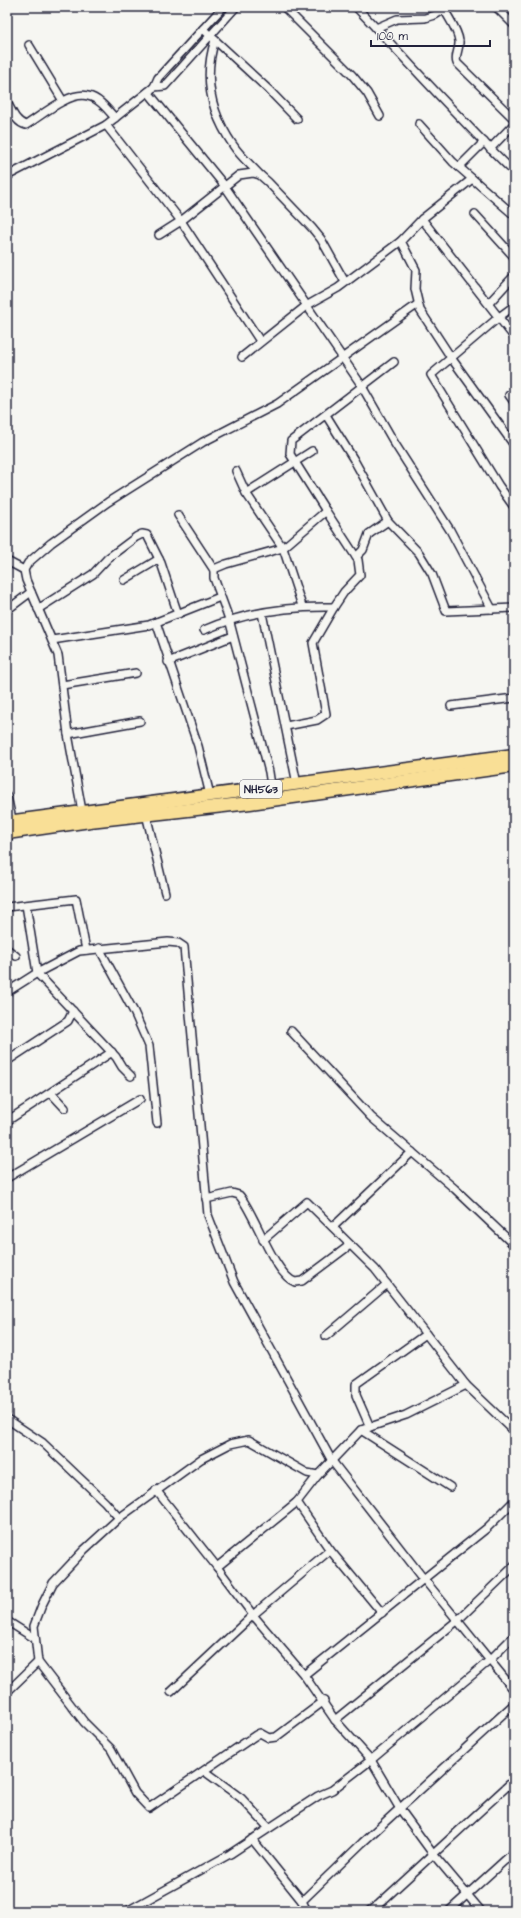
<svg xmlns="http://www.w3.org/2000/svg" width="521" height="1918" viewBox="0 0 521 1918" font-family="'Architects Daughter',sans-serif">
  <rect width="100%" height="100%" fill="#f6f6f2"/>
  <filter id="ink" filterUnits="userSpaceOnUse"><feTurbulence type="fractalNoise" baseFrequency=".025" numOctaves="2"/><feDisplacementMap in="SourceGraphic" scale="8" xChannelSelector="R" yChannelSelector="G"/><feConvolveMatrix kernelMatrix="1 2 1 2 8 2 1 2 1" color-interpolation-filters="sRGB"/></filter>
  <g filter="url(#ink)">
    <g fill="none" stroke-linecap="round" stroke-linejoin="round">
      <defs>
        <g id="street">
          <path d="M284 7 352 75 367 93 380 116"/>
          <path d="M356 7C409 62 459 119 514 172"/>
          <path d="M496 7 514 25"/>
          <path d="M444 9C449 19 458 30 459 41 460 49 454 56 457 63L514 119"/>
          <path d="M376 28 397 19 425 18 435 15 448 7"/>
          <path d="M203 29 269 90 297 119"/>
          <path d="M215 40C203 77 211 113 233 145 240 156 251 165 260 175"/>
          <path d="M29 45 63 101"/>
          <path d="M154 87 158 78 223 7"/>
          <path d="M148 92 224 185 360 383 395 444 450 530 492 609"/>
          <path d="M7 102C12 111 16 123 26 125 42 115 70 91 88 96 99 98 108 110 115 118"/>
          <path d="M419 124 453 162 514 215"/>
          <path d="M106 125 181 221 260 341"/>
          <path d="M490 149 514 124"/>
          <path d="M459 167 484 142"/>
          <path d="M7 176 106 125 154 87 165 86 236 7"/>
          <path d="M475 214 514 257"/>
          <path d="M422 219 514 337"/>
          <path d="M159 235 181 221 239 175 253 173 260 175 268 182 312 228 321 239 345 282"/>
          <path d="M401 241 416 270 415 289 420 310 452 359 514 445"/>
          <path d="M489 303 514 276"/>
          <path d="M514 306 499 317 431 375 499 486 514 507"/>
          <path d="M242 357 306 306 338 288 401 241 422 219 472 179"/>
          <path d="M509 395 514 402"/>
          <path d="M326 415 354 460 388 521 419 553 432 574 446 611 514 608"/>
          <path d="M236 471 246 493 283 548 302 606"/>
          <path d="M246 493 312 451"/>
          <path d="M326 511 290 454 291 441 394 362"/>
          <path d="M178 515 214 570"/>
          <path d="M356 557 363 550 369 534 388 521"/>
          <path d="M7 561 24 570"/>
          <path d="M124 580 159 559"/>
          <path d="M38 609 93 574 108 558 136 537 142 534 147 535 161 563 178 614"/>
          <path d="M7 610 31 592"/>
          <path d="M262 613 297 784"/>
          <path d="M156 622 198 746 210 795"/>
          <path d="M204 630C245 612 290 606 334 607"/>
          <path d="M52 640 149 625 220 597"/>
          <path d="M168 662 233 636"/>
          <path d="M62 685 136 673"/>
          <path d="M451 706 514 698"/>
          <path d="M68 734 140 721"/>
          <path d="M7 796 13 824"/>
          <path d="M273 799 269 772 229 619 214 578V569L226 564 283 548 326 511 358 560 360 575 344 592 334 607 313 643 326 714 317 720 286 726"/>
          <path d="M82 811 68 734 58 655 26 580 24 570 28 563 51 543 108 502 203 442 277 404 418 304"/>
          <path d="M146 814 165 893"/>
          <path d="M26 905 37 973 116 1057 122 1067 131 1076"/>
          <path d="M7 907 76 899 86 950"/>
          <path d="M99 948 134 1012 149 1046 157 1123"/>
          <path d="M7 949 16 956"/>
          <path d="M7 992 37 973 79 951 168 942 178 943 184 947 208 1215 234 1282 332 1461 423 1578 514 1690"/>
          <path d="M291 1031 371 1117 455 1189 514 1245"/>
          <path d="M7 1061 68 1021 73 1011"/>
          <path d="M51 1093 65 1108"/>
          <path d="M7 1121 112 1052"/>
          <path d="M7 1178 140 1099"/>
          <path d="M206 1199 232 1193 239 1195C254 1211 274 1275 295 1282L302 1281 350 1245"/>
          <path d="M333 1227 412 1152"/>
          <path d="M263 1240 307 1202 375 1269 466 1385 514 1431"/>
          <path d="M326 1336 387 1284"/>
          <path d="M7 1419 43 1443 105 1502 119 1518"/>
          <path d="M370 1427 356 1395V1384L426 1334"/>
          <path d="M361 1430 450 1487"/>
          <path d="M156 1490 217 1567 253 1615 304 1675 335 1720 371 1760 400 1809 433 1854 481 1911"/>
          <path d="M297 1502 330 1550 382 1613"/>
          <path d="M217 1567 297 1502 318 1475"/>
          <path d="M7 1621 34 1638"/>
          <path d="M304 1675 487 1528 514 1501"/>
          <path d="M7 1692 38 1662"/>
          <path d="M171 1692 253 1615 330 1550"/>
          <path d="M324 1701 276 1737 269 1738 260 1733 256 1735 149 1808 135 1793 111 1749 84 1722 38 1662 34 1626 42 1605 53 1583 84 1550 119 1518 201 1459 230 1444 249 1440 307 1473 318 1475 361 1430 406 1415 466 1385"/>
          <path d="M335 1720 458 1620 514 1566"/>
          <path d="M204 1771 241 1798 269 1828"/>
          <path d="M252 1839 302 1901 307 1911"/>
          <path d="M302 1901 362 1843 514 1704"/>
          <path d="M127 1911 230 1854 318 1796 332 1790 371 1760 490 1660 514 1636"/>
          <path d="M369 1911 379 1904 514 1780"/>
          <path d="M449 1911 514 1852"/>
        </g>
        <g id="highway">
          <path d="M7 822 514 755"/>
          <path d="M7 833 90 821 250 803 514 766"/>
        </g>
      </defs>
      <use href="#street" stroke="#22223b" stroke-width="10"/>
      <use href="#highway" stroke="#22223b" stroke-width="15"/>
      <use href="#street" stroke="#f6f6f2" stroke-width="7"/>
      <use href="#highway" stroke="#f9df96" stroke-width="12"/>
    </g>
  </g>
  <g text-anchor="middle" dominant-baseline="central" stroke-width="3" stroke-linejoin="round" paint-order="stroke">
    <rect fill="#f6f6f2" stroke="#626272" stroke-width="1" x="240" y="780" width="42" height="18" rx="3"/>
    <g font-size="11" font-weight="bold" fill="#22223b">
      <text x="261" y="789">NH563</text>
    </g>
  </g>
  <rect width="521" height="1918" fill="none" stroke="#f6f6f2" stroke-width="24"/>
  <rect x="12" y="12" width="497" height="1894" fill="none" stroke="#22223b" stroke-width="1.5" filter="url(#ink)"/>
  <path d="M371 40v6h119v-6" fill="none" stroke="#22223b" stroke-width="2"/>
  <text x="377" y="40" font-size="12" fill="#22223b" stroke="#f6f6f2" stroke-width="3" paint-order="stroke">100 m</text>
</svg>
